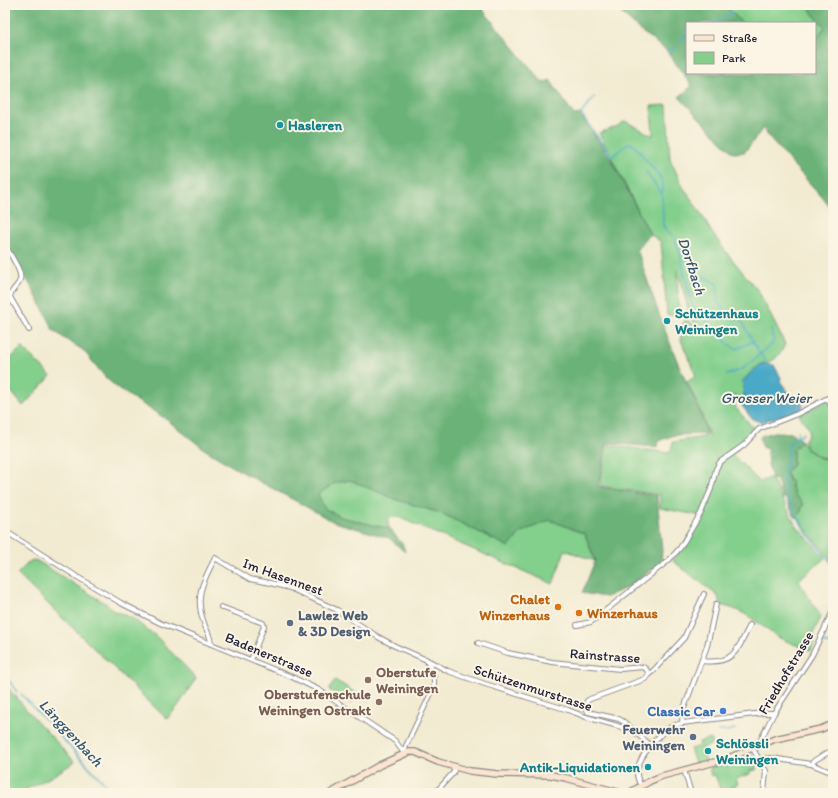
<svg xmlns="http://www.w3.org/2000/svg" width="838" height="798" viewBox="0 0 838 798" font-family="Itim,sans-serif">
  <rect width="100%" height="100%" fill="#fcf5e5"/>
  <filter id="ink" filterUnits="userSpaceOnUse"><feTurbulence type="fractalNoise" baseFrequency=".025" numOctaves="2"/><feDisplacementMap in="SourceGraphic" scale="8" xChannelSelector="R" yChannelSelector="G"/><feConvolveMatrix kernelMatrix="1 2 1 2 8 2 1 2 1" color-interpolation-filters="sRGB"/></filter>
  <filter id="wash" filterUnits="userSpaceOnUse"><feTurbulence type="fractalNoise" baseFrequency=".012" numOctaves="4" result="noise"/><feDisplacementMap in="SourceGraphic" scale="16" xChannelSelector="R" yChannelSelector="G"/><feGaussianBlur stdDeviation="0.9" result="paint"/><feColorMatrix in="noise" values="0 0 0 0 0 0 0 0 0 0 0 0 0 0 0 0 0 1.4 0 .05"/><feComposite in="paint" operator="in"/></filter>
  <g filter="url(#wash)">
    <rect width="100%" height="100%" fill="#f2ebd1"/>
    <g fill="#83cf8c" stroke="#527864">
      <path d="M725 5H808L813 14 825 27 815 40V23H742Z"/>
      <path d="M667 105 670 159 683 187 700 212 711 231 726 252 759 292 785 344C781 354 773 364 761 364L744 395 743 407 735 395V407L754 429 733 455 760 482 771 477 795 524 825 558 798 580 821 617 813 634 816 638 811 651C800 646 786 642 776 636 756 622 745 610 720 605L718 596 673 561 702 516 660 508V495L600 486 607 445 670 453 673 442 709 436 699 407 687 382 696 376 681 340 680 329 686 319 698 329 690 315 677 270 679 315H667L661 242 650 234 599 133 616 127 625 121 653 136 651 106Z"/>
      <path d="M22 347 51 376 23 406 5 384V364Z"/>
      <path d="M833 397V460L820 457 807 449 804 441C805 439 807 437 808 435 812 427 802 421 799 415Z"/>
      <path d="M802 441 806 449 820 458 833 461V562L807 531 797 515 802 511 800 508 804 505 795 495 786 472 793 465V450Z"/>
      <path d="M350 480 395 499 443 514 509 547 521 532 550 520 585 534 595 561 565 550 553 584 398 517H392L388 520V524L390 529 341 517 325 509 317 494 335 483Z"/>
      <path d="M34 560 39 562 108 605 112 610 132 618 140 624 149 632 154 634 196 678 178 706 167 719 17 574 30 561Z"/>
      <path d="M335 680 358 694 352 703 329 690Z"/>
      <path d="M5 683 15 697 16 696 24 707 75 762 49 778 19 793H5Z"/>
      <path d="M711 739 713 744 702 748 706 761 695 763 690 749 700 746 699 742Z"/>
      <path d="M751 754 756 760 754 762 757 766 756 770 750 771V774L736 779 738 784 723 793 719 786 715 775 711 776 709 768 726 764Z"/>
    </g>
    <g fill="#6ab278" stroke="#466a5a">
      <path d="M5 5H485L482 9 543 83 550 80 574 115 580 114 611 159 650 234 637 249C649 286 661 322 676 358 686 384 700 407 707 434L675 435 658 441 657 447 606 443 598 487 657 496 662 551 661 563 630 586 606 597 582 593 595 561 585 534 550 520 521 532 509 547 443 514 395 499 350 480 335 483 318 494 325 509 341 517 390 529 403 545 405 552 389 538 334 522 235 468 204 449 166 419 120 390 106 378 83 350 65 339 52 329V326L26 277 21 274 5 244Z"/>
      <path d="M612 5 726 6 742 23H687V73H815V40L825 27 813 14 808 5H833V216L828 205 822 197 770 139 763 128 745 152 733 153 679 97 692 86 666 50 642 32Z"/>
      <path d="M774 432 792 433 802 441 793 450V465L786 472 789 481H791L792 484 791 485 795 495 804 505 800 508 802 510 795 518 785 497 783 499 777 480 773 479C768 469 767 459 767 448H763L760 439 761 436Z"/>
    </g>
    <path fill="#48a9c7" stroke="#356681" d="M761 364 774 365 781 378 780 381 789 393 802 402 803 407 801 410 761 422 752 419 743 407 744 395 742 382 752 371Z"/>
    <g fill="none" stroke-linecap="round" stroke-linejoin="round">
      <g stroke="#48a9c7" stroke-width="1.5">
        <path d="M723 17 733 13"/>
        <path d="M714 23 720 20"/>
        <path d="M679 41 687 33"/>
        <path d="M668 53 672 51 675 47"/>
        <path d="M594 97 581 114 612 157 628 143 634 145 660 177 663 184 662 193 663 218V225L666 230 673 236 679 250 691 301 695 311 704 316 709 327 713 330 720 333 726 342 736 349 754 341"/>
        <path d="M646 172 661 193"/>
        <path d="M699 274 717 284 719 296 716 301 723 308V312L732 319H741C745 327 759 354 764 358L765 364"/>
        <path d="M727 375 744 368 772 344 774 339 772 336 771 329"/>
        <path d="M803 433V434L789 443 787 461 785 464 783 478 786 495 805 531 833 565"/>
        <path d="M797 437 798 431"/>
        <path d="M822 642 833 645"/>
        <path d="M5 675 17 692"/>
        <path d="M21 694 106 785"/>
        <path d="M718 731H726L735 729"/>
        <path d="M109 788 114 793"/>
      </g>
    </g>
  </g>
  <g filter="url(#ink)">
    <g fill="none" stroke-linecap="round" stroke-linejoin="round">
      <defs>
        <g id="street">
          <path d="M5 245C9 253 23 272 20 280 18 287 11 289 10 297L29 330"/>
          <path d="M5 531 79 578 121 603 160 623 292 677 319 690 395 741 404 753"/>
          <path d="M221 607 263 623 264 626 251 660"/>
          <path d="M577 625 591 622 668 561 680 548 701 513 711 489 716 469 720 462 744 445 759 429 797 414 828 398 833 411"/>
          <path d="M478 643 508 653 552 662 620 669 643 667 646 669 649 674 645 679 590 699 587 701 585 706 588 712 619 719 624 722 651 746"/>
          <path d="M211 644C211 636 206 630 204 623 194 597 203 581 215 558L250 579 270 583 290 588 337 610 378 637 395 646 429 661 448 671 485 684 568 710 586 717 618 726 636 733"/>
          <path d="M702 661C734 665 738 649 750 625"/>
          <path d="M649 674 653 671 684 638 704 594"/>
          <path d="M682 723 683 711 707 646 716 604"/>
          <path d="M759 746 760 741 774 713 812 655 833 611"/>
          <path d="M753 749 766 771 764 793"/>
          <path d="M404 753 406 746 434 687V676L426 659"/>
          <path d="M758 759 771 758 811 764 833 773"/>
          <path d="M811 764 815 760 829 752"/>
          <path d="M684 770 691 793"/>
          <path d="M641 786C639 782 637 778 637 774 636 759 660 732 673 726 676 725 679 724 682 723L763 713H774"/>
          <path d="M435 793 453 773 455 767"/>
        </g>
        <g id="secondary">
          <path d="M331 793 380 765 409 752H415L438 762 470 771 497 774 551 775 566 778 621 793"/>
          <path d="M629 793 650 781 662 776 726 759 775 739 821 729 833 724"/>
        </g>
      </defs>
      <use href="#street" stroke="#8a8686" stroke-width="6"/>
      <use href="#secondary" stroke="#8a8686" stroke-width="8"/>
      <use href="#street" stroke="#fff" stroke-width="4"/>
      <use href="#secondary" stroke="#fbe5cf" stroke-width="5.5"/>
    </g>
  </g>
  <g fill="#0f9aa8" stroke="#fcf5e5" stroke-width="1.5">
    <circle cx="280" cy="125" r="4"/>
    <circle cx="667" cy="321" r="4"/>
    <circle cx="708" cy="751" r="4"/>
    <circle cx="648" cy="767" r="4"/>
  </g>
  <g fill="#e8710a" stroke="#fcf5e5" stroke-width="1.5">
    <circle cx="558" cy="607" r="4"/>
    <circle cx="579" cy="613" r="4"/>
  </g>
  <g fill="#5c6f8a" stroke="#fcf5e5" stroke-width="1.5">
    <circle cx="290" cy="623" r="4"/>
    <circle cx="693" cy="737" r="4"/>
  </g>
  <g fill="#8d6e63" stroke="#fcf5e5" stroke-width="1.5">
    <circle cx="368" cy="680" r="4"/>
    <circle cx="379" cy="702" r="4"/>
  </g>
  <circle fill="#3f7fe0" stroke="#fcf5e5" stroke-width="1.5" cx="723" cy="711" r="4"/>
  <g text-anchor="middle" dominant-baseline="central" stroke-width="4" stroke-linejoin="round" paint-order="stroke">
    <g font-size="14" font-weight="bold" fill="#0d838f" stroke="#fcf5e5" text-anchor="start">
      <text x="288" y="125">Hasleren</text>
      <text x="675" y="313">Schützenhaus<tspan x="675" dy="16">Weiningen</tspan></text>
      <text x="716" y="743">Schlössli<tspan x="716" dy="16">Weiningen</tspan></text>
      <text x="640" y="767" text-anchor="end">Antik-Liquidationen</text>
    </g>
    <g font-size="14" fill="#22223b" stroke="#fcf5e5">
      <text transform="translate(283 577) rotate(20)">Im Hasennest</text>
      <text transform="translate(269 655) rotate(23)">Badenerstrasse</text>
      <text transform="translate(605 656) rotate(4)">Rainstrasse</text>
      <text transform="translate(786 673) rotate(-59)">Friedhofstrasse</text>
      <text transform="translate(533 688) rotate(18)">Schützenmurstrasse</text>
    </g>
    <g font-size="14" font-weight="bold" fill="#c56008" stroke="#fcf5e5" text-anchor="end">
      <text x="550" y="599">Chalet<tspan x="550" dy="16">Winzerhaus</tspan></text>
      <text x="587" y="613" text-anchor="start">Winzerhaus</text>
    </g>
    <g font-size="14" font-weight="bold" fill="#4e5e75" stroke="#fcf5e5" text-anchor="start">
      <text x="298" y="615">Lawlez Web<tspan x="298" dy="16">&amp; 3D Design</tspan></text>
      <text x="685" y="729" text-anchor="end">Feuerwehr<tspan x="685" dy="16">Weiningen</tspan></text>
    </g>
    <g font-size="14" font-weight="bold" fill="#785e54" stroke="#fcf5e5" text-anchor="start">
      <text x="376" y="672">Oberstufe<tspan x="376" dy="16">Weiningen</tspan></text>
      <text x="371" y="694" text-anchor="end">Oberstufenschule<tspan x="371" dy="16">Weiningen Ostrakt</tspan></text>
    </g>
    <g font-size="14" font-weight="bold" fill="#366cbe" stroke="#fcf5e5" text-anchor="end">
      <text x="715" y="711">Classic Car</text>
    </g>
    <g font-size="15" font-style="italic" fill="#315873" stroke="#fcf5e5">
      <text transform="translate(692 266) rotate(72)">Dorfbach</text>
      <text x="766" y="398">Grosser Weier</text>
      <text transform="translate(71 733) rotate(47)">Länggenbach</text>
    </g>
  </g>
  <rect width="838" height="798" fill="none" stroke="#fcf5e5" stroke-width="20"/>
  <rect x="686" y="22" width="130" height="52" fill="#fcf5e5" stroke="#a5a1a1"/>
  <rect x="694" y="35" width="20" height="6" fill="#fbe5cf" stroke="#a5a1a1"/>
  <text x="722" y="42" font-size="12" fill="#22223b">Straße</text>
  <rect x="694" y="52" width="20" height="12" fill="#83cf8c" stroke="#a5a1a1"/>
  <text x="722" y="62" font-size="12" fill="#22223b">Park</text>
</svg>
